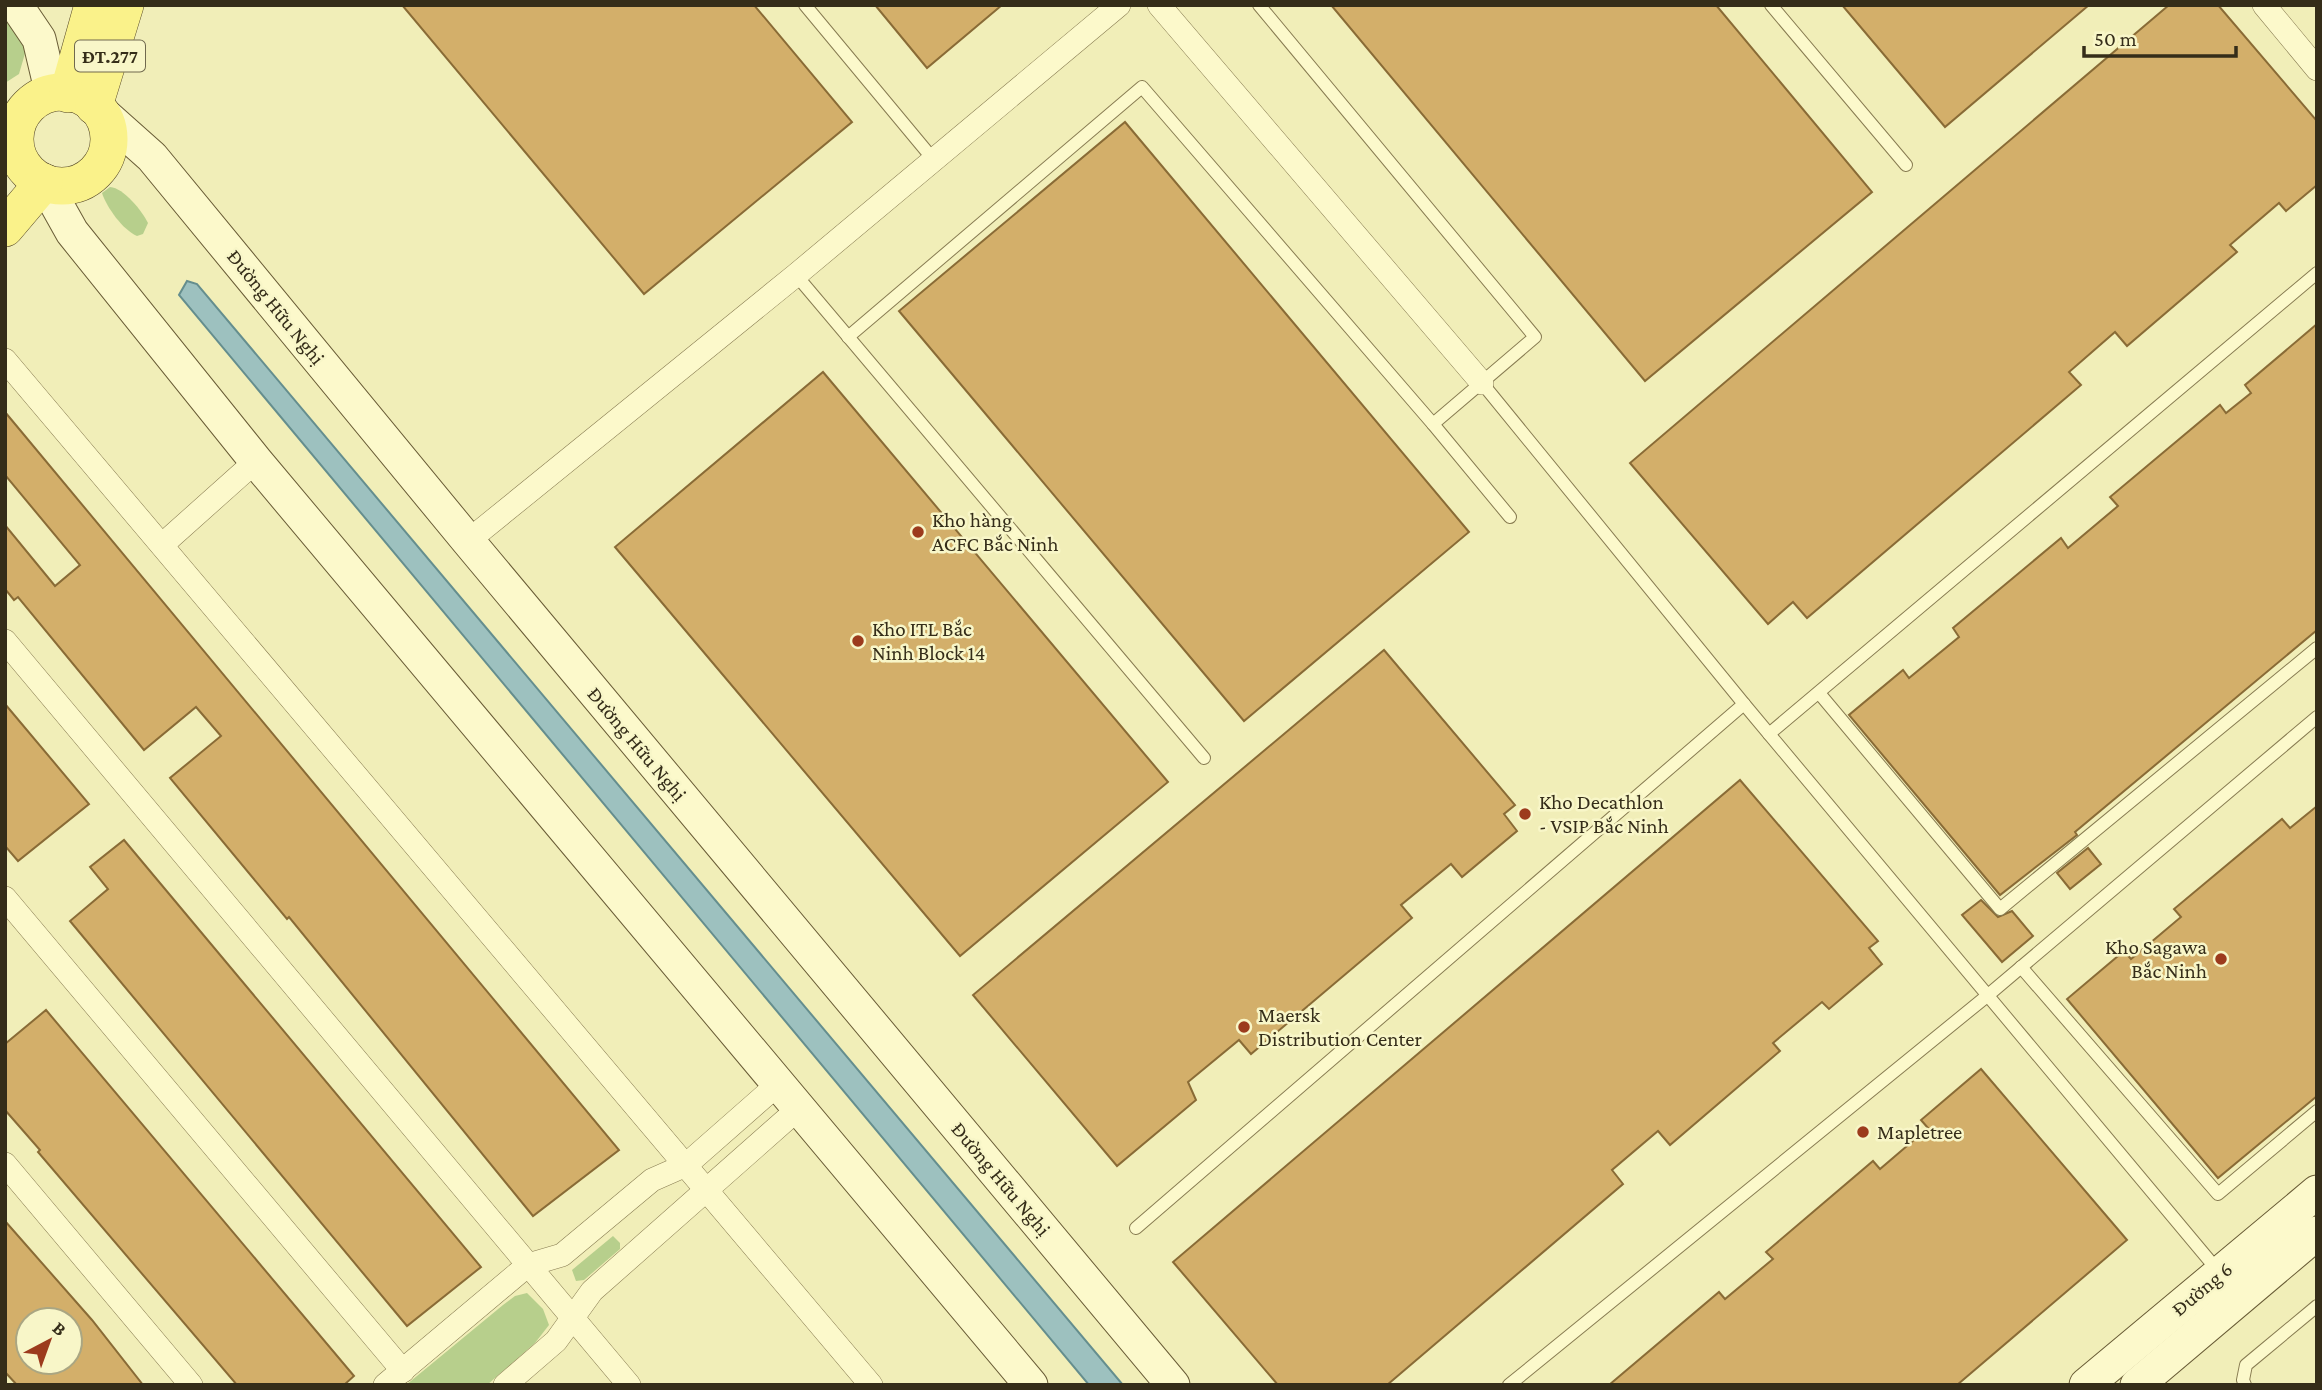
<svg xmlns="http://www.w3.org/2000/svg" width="2322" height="1390" viewBox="0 0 2322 1390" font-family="'Crimson Pro',serif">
  <rect width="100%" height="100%" fill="#f1eeb8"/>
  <g fill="#b7cf8c">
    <path d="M5 11 26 50 19 74 5 83Z"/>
    <path d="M110 187C124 188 142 211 148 223L143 234 137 236C123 230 107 208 102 193Z"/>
    <path d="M613 1236 620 1243V1249L584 1280 576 1281 572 1270Z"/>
    <path d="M527 1293 543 1309 549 1325 535 1343 487 1385H406L503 1305 515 1296Z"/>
  </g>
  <path fill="#9dc1bf" stroke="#658e8e" stroke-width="2" d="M187 281 197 284 1123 1385H1089L179 295Z"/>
  <g fill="#d3af6a" stroke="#896b36" stroke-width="2" fill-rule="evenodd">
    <path d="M402 5H754L852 122 644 294Z"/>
    <path d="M875 5H1002L927 68Z"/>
    <path d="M1331 5H1716L1872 192 1645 381Z"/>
    <path d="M1842 5H2089L1945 127Z"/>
    <path d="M2169 5H2218L2317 121V185L2286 211 2279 203 2230 245 2237 252 2127 346 2115 332 2069 372 2081 385 1807 618 1793 602 1768 624 1630 463Z"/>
    <path d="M1125 122 1469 532 1244 721 899 311Z"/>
    <path d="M2317 324V630L2075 832 2077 835 2000 895 1849 715 1903 670 1909 678 1959 637 1953 628 2061 538 2068 548 2118 506 2110 497 2220 405 2226 413 2251 393 2245 385Z"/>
    <path d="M823 372 1168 782 960 956 615 547Z"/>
    <path d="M5 412 619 1150 533 1216 289 917 287 919 170 778 221 736 196 707 144 750 18 597 14 600 5 589V525L55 586 80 565 5 475Z"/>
    <path d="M1384 650 1515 805 1504 814 1517 831 1462 877 1451 864 1401 905 1412 918 1251 1054 1239 1040 1188 1082 1196 1100 1117 1166 973 995Z"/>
    <path d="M5 704 89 804 18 861 5 846Z"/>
    <path d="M1740 780 1878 941 1869 948 1882 964 1829 1009 1822 1002 1773 1043 1780 1051 1670 1145 1658 1131 1612 1170 1623 1184 1387 1385H1278L1173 1262Z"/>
    <path d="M2317 806V1096L2218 1178 2067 999 2124 951 2131 959 2181 917 2174 909 2282 819 2290 828Z"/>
    <path d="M124 840 481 1267 407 1326 70 921 108 889 90 867Z"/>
    <path d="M2088 848 2101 864 2070 889 2057 873Z"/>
    <path d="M1981 900 1998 917 2012 911 2033 936 2002 962 1962 915Z"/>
    <path d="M46 1010 354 1376 344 1385H237L38 1152 40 1150 5 1110V1044Z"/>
    <path d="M1981 1069 2127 1240 1957 1385H1609L1719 1292 1725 1299 1773 1259 1766 1252 1873 1161 1880 1169 1928 1128 1921 1120Z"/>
    <path d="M5 1221 92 1320 143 1385H17L5 1372ZM28 1320H70V1362H28Z"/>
  </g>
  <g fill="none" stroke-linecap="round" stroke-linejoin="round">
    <defs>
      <g id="service">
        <path d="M805 5 933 159"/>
        <path d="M1771 5 1906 165"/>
        <path d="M796 275 1204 758"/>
        <path d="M848 337 1142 87 1433 424 1535 337 1259 5"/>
        <path d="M1482 383 1744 704 2219 1272"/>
        <path d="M1433 424 1510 517"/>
        <path d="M1819 693 2000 909 2317 648"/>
        <path d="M1769 734 2317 273"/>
        <path d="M2021 967 2218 1194 2317 1111"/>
        <path d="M1136 1228 1744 704"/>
        <path d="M1509 1385 1987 996 2317 717"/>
        <path d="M2245 1385 2243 1380 2246 1365 2317 1306"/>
      </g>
      <g id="minor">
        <path d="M1159 5 1482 383"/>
        <path d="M2264 5 2317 69"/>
        <path d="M5 360 871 1385"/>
        <path d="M468 541 796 275 1119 5"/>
        <path d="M162 545 256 461"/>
        <path d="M5 641 629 1385"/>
        <path d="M5 898 403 1371"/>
        <path d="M5 1164 191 1385"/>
        <path d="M385 1385 528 1265 562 1255 652 1180 686 1165 777 1085"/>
        <path d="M505 1385 556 1341 592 1291 798 1109"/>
      </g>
      <g id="secondary">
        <path d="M16 5 39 39 52 94"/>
        <path d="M97 108 152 157 468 541 1173 1385"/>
        <path d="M5 145 18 156"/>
        <path d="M44 182 72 232 256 461 1031 1385"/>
        <path d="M2086 1385 2317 1192"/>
        <path d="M2137 1385 2317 1233"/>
      </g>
      <g id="primary">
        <circle cx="62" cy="139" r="47"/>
        <path d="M68 94 93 5"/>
        <path d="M94 106 125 5"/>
        <path d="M5 228 44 182"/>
      </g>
    </defs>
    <use href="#service" stroke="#887c52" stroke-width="14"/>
    <use href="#minor" stroke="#887c52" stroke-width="24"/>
    <use href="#secondary" stroke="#695c36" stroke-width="35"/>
    <use href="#primary" stroke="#554727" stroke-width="38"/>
    <use href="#service" stroke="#fcf9cb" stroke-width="12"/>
    <use href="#minor" stroke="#fcf9cb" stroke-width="23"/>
    <use href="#secondary" stroke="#fcf9cb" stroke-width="33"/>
    <use href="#primary" stroke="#faf28a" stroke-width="37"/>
  </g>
  <g fill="#9c3b1d" stroke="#f8f6c8" stroke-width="2.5">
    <circle cx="918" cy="532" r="7"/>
    <circle cx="858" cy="641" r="7"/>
    <circle cx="1525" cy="814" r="7"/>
    <circle cx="2221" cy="959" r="7"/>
    <circle cx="1244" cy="1027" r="7"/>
    <circle cx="1863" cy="1132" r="7"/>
  </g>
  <g text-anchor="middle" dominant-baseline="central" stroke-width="5" stroke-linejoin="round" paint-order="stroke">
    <rect fill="#f8f6c8" stroke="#70694e" stroke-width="2" x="75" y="40.5" width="70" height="31" rx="5"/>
    <g font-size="19" font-weight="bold" fill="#352d19">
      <text x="110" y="56">ĐT.277</text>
    </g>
    <g font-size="21" fill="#352d19" stroke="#f8f6c8">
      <text transform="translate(276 307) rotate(51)">Đường Hữu Nghị</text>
      <text transform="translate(637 744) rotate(50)">Đường Hữu Nghị</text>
      <text transform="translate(1001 1179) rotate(50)">Đường Hữu Nghị</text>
      <text transform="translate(2202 1289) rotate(-40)">Đường 6</text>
    </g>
    <g font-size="21" fill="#352d19" stroke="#f8f6c8" text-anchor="start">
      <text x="932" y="520">Kho hàng<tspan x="932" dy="24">ACFC Bắc Ninh</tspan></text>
      <text x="872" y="629">Kho ITL Bắc<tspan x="872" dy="24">Ninh Block 14</tspan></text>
      <text x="1539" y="802">Kho Decathlon<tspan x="1539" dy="24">- VSIP Bắc Ninh</tspan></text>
      <text x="2207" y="947" text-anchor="end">Kho Sagawa<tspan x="2207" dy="24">Bắc Ninh</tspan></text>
      <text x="1258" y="1015">Maersk<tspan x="1258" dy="24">Distribution Center</tspan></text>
      <text x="1877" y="1132">Mapletree</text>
    </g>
  </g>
  <rect width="2322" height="1390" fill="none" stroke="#352d19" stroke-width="14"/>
  <g transform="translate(49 1341) rotate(41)"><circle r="33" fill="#f8f6c8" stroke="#aaa682" stroke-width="2"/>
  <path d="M0-5L12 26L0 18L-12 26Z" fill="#9c3b1d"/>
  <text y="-10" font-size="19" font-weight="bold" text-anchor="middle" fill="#352d19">B</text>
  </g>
  <path d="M2084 46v10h152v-10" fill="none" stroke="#352d19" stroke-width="3.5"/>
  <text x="2094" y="46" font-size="21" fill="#352d19" stroke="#f8f6c8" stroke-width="5" paint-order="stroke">50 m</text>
</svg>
